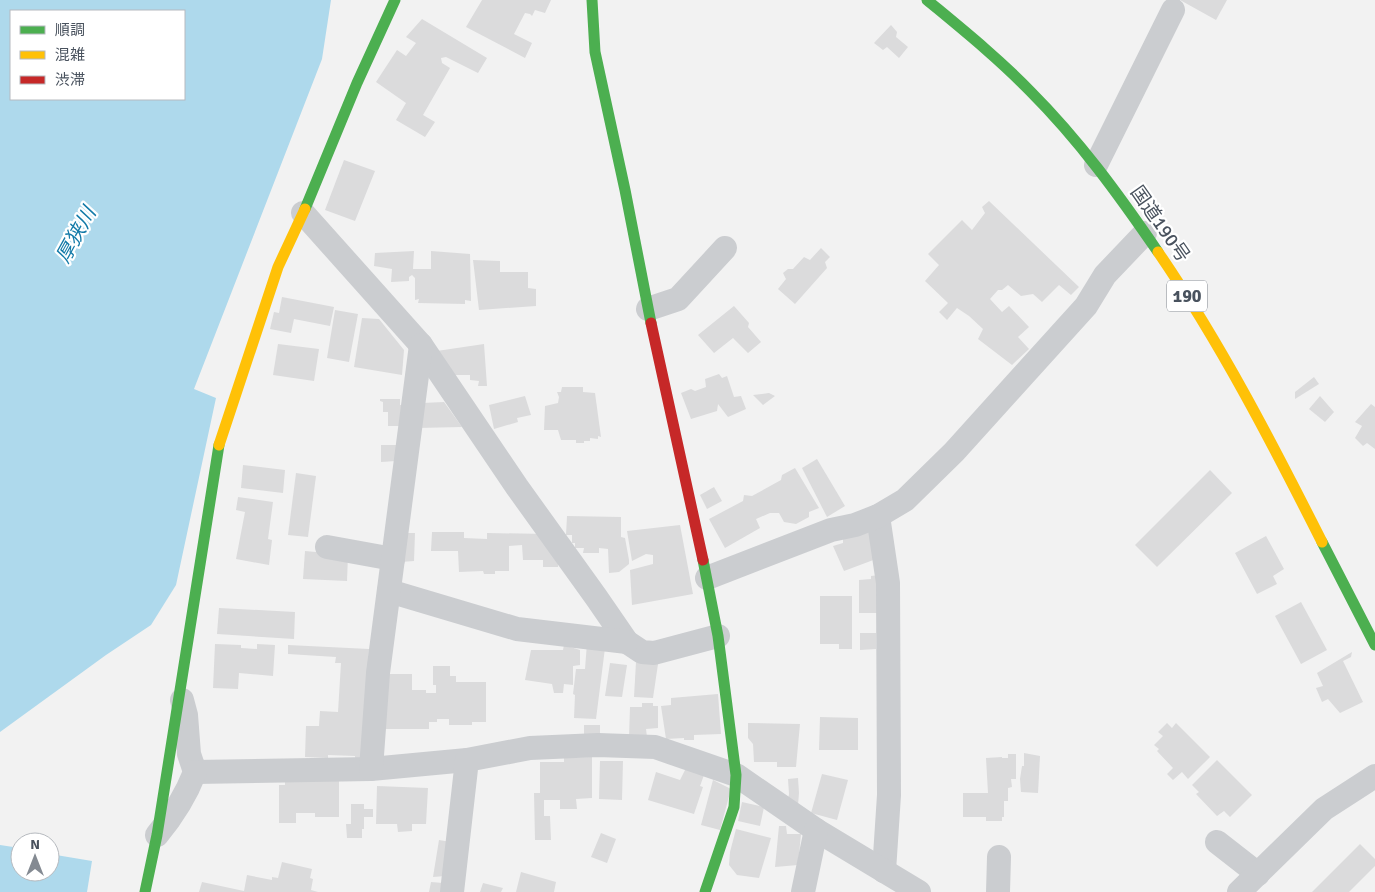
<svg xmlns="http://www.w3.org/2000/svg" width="1375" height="892" viewBox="0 0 1375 892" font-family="Signika,'Noto Sans JP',sans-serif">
  <rect width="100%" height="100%" fill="#f2f2f2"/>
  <g fill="#aed9ec" fill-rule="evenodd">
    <path d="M0 0H331L322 59 194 389 216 398 176 585 151 625 106 655 0 732ZM11 11H184V99H11Z"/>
    <path d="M0 845 20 848V872H50V854L92 861 87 892H0Z"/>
  </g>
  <g fill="#dbdbdc">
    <path d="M482 0H551L545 13 535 10 532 16 530 14 525 13 514 34 532 43 525 58 466 27Z"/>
    <path d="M1180 0H1227L1216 20Z"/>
    <path d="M422 19 487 58 478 73 446 57 441 58 442 63 450 68 423 115 435 122 425 137 396 120 406 103 376 82 397 50 406 56 416 43 406 37Z"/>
    <path d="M891 25 897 32 896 37 908 47 899 58 887 47 883 50 874 43Z"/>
    <path d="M344 160 375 171 355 221 325 210Z"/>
    <path d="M989 201 1079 287 1071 295 1059 285 1042 302 1033 294 1021 296 1008 285 1002 290H998L990 299 1002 312 1009 306 1029 327 1018 337 1029 349 1012 365 978 339 983 329 969 316 957 308 947 320 939 312 948 303 925 281 939 265 928 254 962 220 972 230 985 213 982 207Z"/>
    <path d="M821 248 830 257 825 262 827 268 795 304 778 289 786 279 783 273 788 269H793L804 257 810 260Z"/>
    <path d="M414 251 413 269H431V251L470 254 471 301 465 300V304L418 303 419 299 415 300V278L412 275 409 277V281L391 282 392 269 374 266 375 253Z"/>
    <path d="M473 260 500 261V272H528V288L536 289V306L479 310Z"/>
    <path d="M282 297 334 307 330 326 294 319 291 333 270 329 274 312 279 313Z"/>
    <path d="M734 306 749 323 748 327 761 342 748 353 733 338 714 353 698 335Z"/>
    <path d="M335 310 358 314 349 362 327 358Z"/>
    <path d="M362 318 379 319 404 350 402 375 354 367Z"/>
    <path d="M278 344 319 349 314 381 273 375Z"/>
    <path d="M484 344 487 386H478L479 381 470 380V375H444L430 352Z"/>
    <path d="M719 374 722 378 727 376 734 397 741 396 746 409 728 417 718 404 717 411 691 419 681 393 691 389 695 391 706 387 705 379Z"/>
    <path d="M1314 377 1319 384 1295 399V392Z"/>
    <path d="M562 387H583V392L595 393 601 437 598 436V439L590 438V441H584V443H576V440H561L558 430H544L545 406 558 403 559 397 557 392H561Z"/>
    <path d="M769 393 775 396 763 405 753 395Z"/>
    <path d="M525 396 531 415 517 418 518 422 494 429 489 405Z"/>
    <path d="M1320 396 1334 412 1325 422 1309 409Z"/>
    <path d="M380 399H400V405H404V426H388V412H383V402L380 401Z"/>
    <path d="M444 402 462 427 417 428 422 403Z"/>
    <path d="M1371 404 1375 407V449L1367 443 1363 446 1355 438 1362 426 1355 422Z"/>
    <path d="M381 445H396V461L381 462Z"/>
    <path d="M817 459 845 506 827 517 802 468Z"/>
    <path d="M243 465 285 470 283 493 241 488Z"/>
    <path d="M795 468 819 508 809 512V517L796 524 784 522 779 513H770L756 519 760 528 725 548 709 519 743 501 744 495 752 496 781 480 782 475Z"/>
    <path d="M1210 470 1232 493 1157 567 1135 545Z"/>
    <path d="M296 473 316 476 308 537 288 535Z"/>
    <path d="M714 487 722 501 707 509 700 495Z"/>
    <path d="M238 497 273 502 268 539 272 540 269 565 236 559 245 512 236 510Z"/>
    <path d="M567 516 621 517V537L625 538 629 560V564L619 572 609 573 608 549 599 548V553H583L584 548H575V543H572V535H566Z"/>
    <path d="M680 525 693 594 632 605 630 570 653 564V555L646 554 632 561 627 531Z"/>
    <path d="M868 529 876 559 844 571 833 546 843 543V537Z"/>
    <path d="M432 532H464V538L487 539V533L546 534 559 558 558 567H543V560H523L522 545 509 546V571H495V574H484L483 571 459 572 458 551H431Z"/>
    <path d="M406 533H415L414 561 401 562Z"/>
    <path d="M1266 536 1284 569 1273 576 1277 584 1257 594 1235 553Z"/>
    <path d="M305 551 348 555 347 581 303 579Z"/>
    <path d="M879 575V613H859V580L871 579V576Z"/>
    <path d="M820 596H852V649H839V644H820Z"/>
    <path d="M1301 602 1327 650 1301 664 1275 616Z"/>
    <path d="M219 608 295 612 294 639 217 634Z"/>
    <path d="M860 633H876V649L860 650Z"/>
    <path d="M587 643 605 648 596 719 574 718 575 695 573 694 576 669H585Z"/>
    <path d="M215 644 241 645V648L257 649V644L275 645 273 676 239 673 238 689 213 688Z"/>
    <path d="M288 645 369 649 363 760 355 759V756L328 755V758L305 757 306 726H319L320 711 338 712 341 663H335L336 657 288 654Z"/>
    <path d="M564 645 580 650V665L573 666V685L564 684 563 693H554L552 684 525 680 531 650H563Z"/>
    <path d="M1352 652 1351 657 1343 661 1363 702 1340 713 1328 699 1322 702 1316 688 1323 686 1317 673Z"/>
    <path d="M636 662 658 664 653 698 634 697Z"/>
    <path d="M610 663 627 665 622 697 605 696Z"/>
    <path d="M433 666H450V676H456V682H486V722H472V725H449V719H437V722H429V729H384L385 674H412V690H426V693H436V685H433Z"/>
    <path d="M718 694 721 734 694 735V740H684V738L666 739 661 706 671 705V698Z"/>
    <path d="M642 703H653V706H658V728L646 729 647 737 629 738 630 707H642Z"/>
    <path d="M820 717 858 718V750H819Z"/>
    <path d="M748 723 800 724 796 767H777V762H754L753 744 748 738Z"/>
    <path d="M1167 723 1172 728 1176 723 1210 757 1188 779 1182 772 1173 780 1167 774 1173 768 1157 751 1159 749 1154 745 1163 736 1158 732Z"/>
    <rect x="584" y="725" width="16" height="11"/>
    <path d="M1024 753 1040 756 1038 793 1021 792 1020 779 1022 766H1024Z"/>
    <path d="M1008 754H1016V779H1011L1012 787 1008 788V801H1004V817H1002V821H986V817H963V793H988L986 758 1002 757V758H1008Z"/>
    <path d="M592 757V798L576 799 577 809H560V800H544V816H550L551 840H535L534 793H540V762H564V758Z"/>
    <path d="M1217 760 1252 795 1230 817 1224 811 1217 816 1196 794 1199 792 1192 785Z"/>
    <path d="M600 761H623L622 800 599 799Z"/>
    <path d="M686 768 704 775 700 786 703 787 694 814 648 800 656 772 680 780Z"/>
    <path d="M822 774 848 780 837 820 811 813Z"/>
    <path d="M285 778H339V817H315V813H296V823H279V785H285Z"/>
    <path d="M798 778 799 793 798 805 787 804 789 794 788 779Z"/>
    <path d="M713 780 731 789 720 830 701 825Z"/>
    <path d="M377 786 428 788 426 824H412V831L398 832 397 824H376Z"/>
    <path d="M742 802 764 807 760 826 738 821Z"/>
    <path d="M351 804H364V809H373V817H364V829H362V838H347L346 824H351Z"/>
    <path d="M779 826H786L787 834H801L798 865 775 867Z"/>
    <path d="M736 829 771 838 759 878 737 875 729 865 730 852Z"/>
    <path d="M601 833 616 839 607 863 591 857Z"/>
    <path d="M439 840 451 842 445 876 433 877Z"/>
    <path d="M1360 844 1375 859V866L1349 892H1312Z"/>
    <path d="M282 862 312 869 310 878 313 879 311 890 318 892H199L202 882 244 891 247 875 272 880V877L278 878Z"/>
    <path d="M521 872 556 882 554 892H516Z"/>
    <path d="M431 882 443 883 442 892H429Z"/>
    <path d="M483 883 503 888 501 892H480Z"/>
  </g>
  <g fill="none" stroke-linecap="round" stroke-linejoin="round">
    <g stroke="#cbcdd0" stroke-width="24">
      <path d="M1096 165 1173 10"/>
      <path d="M303 213 421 345 517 487 596 597 627 642 642 652 654 653 718 636"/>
      <path d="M648 309 678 299 725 248"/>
      <path d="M878 516 888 583 889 795 884 871"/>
      <path d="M327 547 393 559"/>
      <path d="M707 578 831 530 855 525 878 516 905 500 954 452 1086 306 1105 275 1145 233"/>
      <path d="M389 591 517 629 627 642"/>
      <path d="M182 700 186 715 189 754 195 772 371 769 467 760"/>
      <path d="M371 769 378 673 421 345"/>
      <path d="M157 835C173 816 186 795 195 772"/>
      <path d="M1217 842 1258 874"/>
      <path d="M452 892 467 760 530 748 598 745 655 747 736 775 816 830 919 892"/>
      <path d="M803 892 816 830"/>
      <path d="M998 892 999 857"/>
      <path d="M1239 892 1324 809 1375 776"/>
    </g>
    <g stroke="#4caf50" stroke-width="11">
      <path d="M592 0 595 52 625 190 651 323"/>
      <path d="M927 0C962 29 998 58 1030 91 1079 140 1119 195 1158 252"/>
      <path d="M305 209 357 83 395 0"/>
      <path d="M1322 542 1375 645"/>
      <path d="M703 560 718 636 736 775 734 807 705 892"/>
      <path d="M145 892 157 835 219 445"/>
    </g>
    <g stroke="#ffc107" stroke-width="11">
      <path d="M1158 252C1221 344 1272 443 1322 542"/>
      <path d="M219 445 278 267 305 209"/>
    </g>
    <path stroke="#c62828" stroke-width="11" d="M651 323 703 560"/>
  </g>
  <g text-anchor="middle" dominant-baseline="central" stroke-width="4.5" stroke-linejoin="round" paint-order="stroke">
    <rect fill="#fff" stroke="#80868e" stroke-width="1" x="1167" y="280.5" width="40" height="31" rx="4"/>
    <g font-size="18" font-weight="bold" fill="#49525e">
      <text x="1187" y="296">190</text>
    </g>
    <g font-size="19" fill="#49525e" stroke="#fff">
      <text transform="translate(1160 224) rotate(55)">国道190号</text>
    </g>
    <g font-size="20" font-style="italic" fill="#127aa8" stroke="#fff">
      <text transform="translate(76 235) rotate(-61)">厚狭川</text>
    </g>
  </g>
  <rect x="10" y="10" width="175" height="90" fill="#ffffff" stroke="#b6babf"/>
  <rect x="20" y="26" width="25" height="8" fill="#4caf50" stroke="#b6babf"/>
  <text x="55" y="35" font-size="15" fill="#49525e">順調</text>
  <rect x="20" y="51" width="25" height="8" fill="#ffc107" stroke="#b6babf"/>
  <text x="55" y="60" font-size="15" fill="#49525e">混雑</text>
  <rect x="20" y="76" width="25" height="8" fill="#c62828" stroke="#b6babf"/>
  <text x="55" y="85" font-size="15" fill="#49525e">渋滞</text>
  <g transform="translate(35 857)"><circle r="24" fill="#ffffff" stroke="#b6babf"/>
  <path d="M0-4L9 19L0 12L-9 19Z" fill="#848a92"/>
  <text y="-8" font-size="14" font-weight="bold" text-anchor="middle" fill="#49525e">N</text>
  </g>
</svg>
